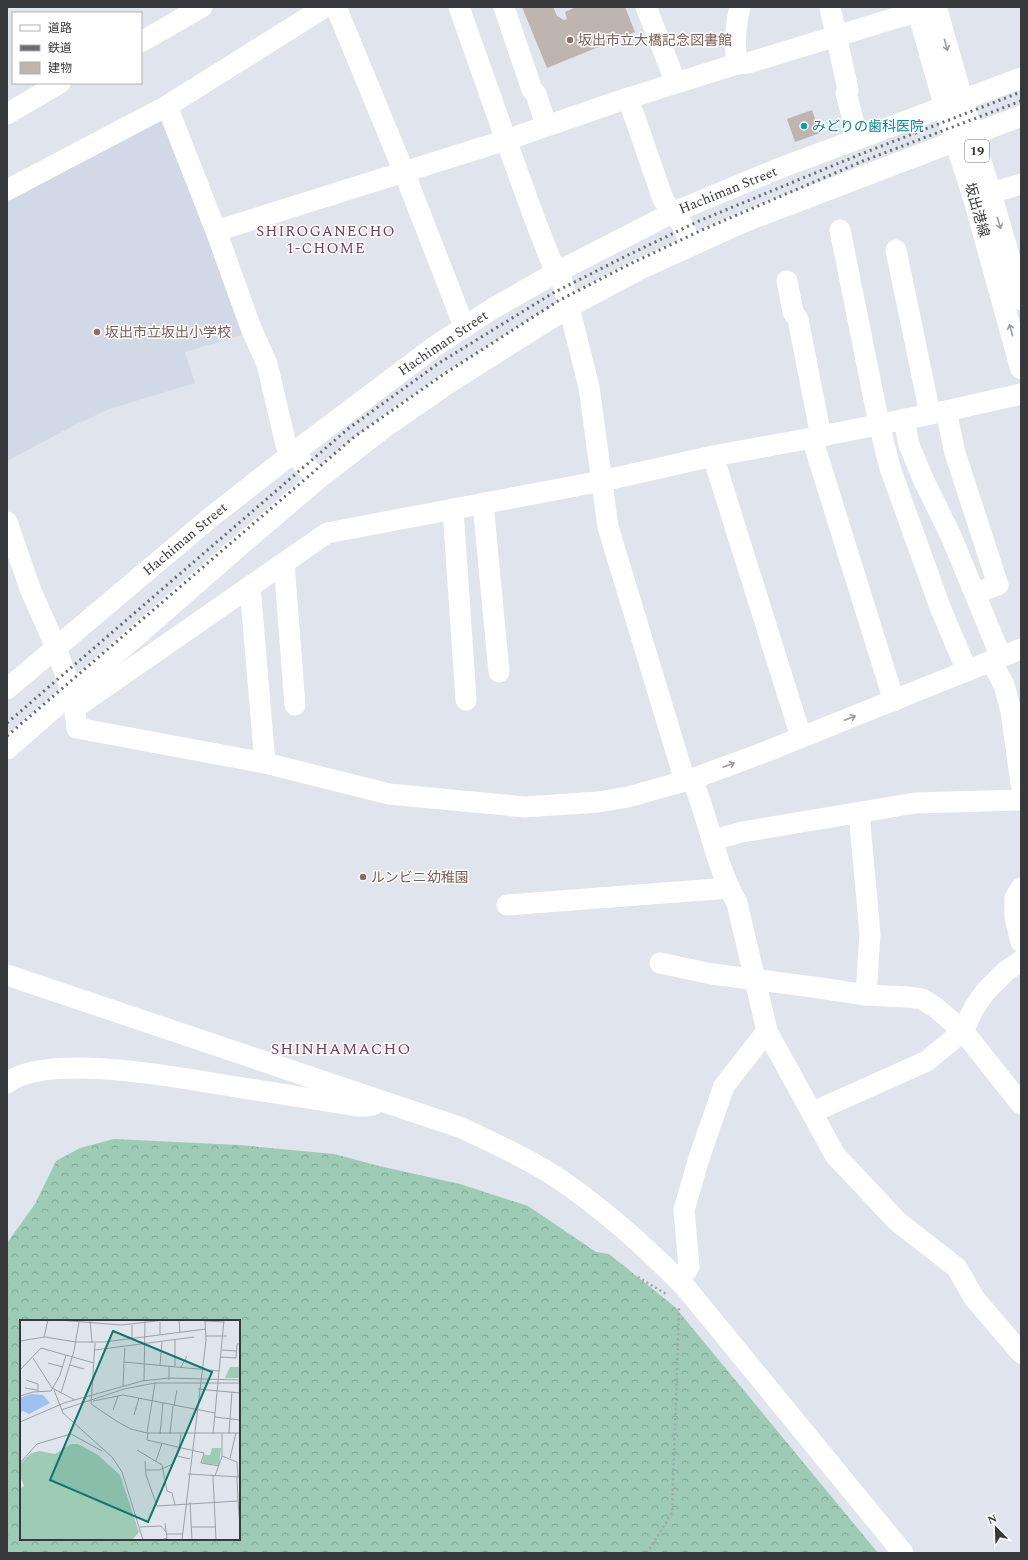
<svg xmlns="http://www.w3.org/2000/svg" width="1028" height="1560" viewBox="0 0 1028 1560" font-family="Spectral,'Noto Sans JP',serif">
  <defs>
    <pattern id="forest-crowns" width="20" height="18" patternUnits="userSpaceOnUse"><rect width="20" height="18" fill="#9ecbb5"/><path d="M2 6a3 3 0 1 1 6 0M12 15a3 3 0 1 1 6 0" fill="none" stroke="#82a694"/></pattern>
  </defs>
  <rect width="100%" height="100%" fill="#e0e4ec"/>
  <path fill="#d1d9e7" d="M155 118 164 122 245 334 185 352 195 383 109 409 73 426 7 461V195Z"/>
  <path fill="url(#forest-crowns)" fill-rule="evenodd" d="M114 1139 239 1145 334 1154 379 1166 460 1184 528 1206 596 1252 609 1254 675 1307 878 1553H7V1243L35 1204 56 1161 80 1148ZM21 1321H239V1539H21Z"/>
  <g fill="#beb4b0">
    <path d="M522 7H553L557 16 564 20 567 19 565 12 574 8 573 7H625L635 32 547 68Z"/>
    <path d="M812 110 820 133 795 142 787 119Z"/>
  </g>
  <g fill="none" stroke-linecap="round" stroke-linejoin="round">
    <g stroke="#a2a6ac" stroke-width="2.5" stroke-dasharray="2 3" stroke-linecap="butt">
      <path d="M638 1277 666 1294"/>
      <path d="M647 1553 672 1513 679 1308"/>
    </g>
    <g stroke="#fff" stroke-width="21">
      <path d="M336 7 404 172 464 326"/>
      <path d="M459 7 506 140 535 220 552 263 562 281 569 307 589 387 608 527 685 781"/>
      <path d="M504 7 532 90 536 94 546 125"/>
      <path d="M646 7 676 83"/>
      <path d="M830 7 848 90 846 93 858 139"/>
      <path d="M141 42 202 7"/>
      <path d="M737 64C734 44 735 27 740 7"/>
      <path d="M628 98 663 199 672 213 680 221 692 245"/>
      <path d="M167 106 216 231 506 140 619 101 737 64 748 63 899 17 935 8"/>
      <path d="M7 114 60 83"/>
      <path d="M7 190 167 106 325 7"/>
      <path d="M974 198 1021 184"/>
      <path d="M840 230 879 424 890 468 940 607 967 671"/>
      <path d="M216 231 251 328 267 364 286 445 318 479"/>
      <path d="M896 250 930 414"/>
      <path d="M787 281 793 312 798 319 821 437"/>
      <path d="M946 411 955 453 998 585 976 593"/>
      <path d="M904 419 909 445 923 479 951 536 1001 657"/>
      <path d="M812 438 894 701"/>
      <path d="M713 456 801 737"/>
      <path d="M483 503 499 672"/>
      <path d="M453 509 466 700"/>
      <path d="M7 522 31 591 52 638 72 692 77 728 265 763 389 794 525 807 598 802 628 797 692 779 760 754 1021 649"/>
      <path d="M284 563 295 705"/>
      <path d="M250 587 265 763"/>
      <path d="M991 661 1004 685 1011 711 1021 784"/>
      <path d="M7 689 211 517 293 453 434 347 492 309 557 272 672 213 780 168 1021 78"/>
      <path d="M75 708 327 533 602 481 713 456 812 438 946 411 1021 394"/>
      <path d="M7 749 237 548 318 479 389 424 450 382 569 307 640 269 746 221 1021 116"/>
      <path d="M692 779C709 819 715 865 737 903L767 1031 835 1155 897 1221 957 1268 974 1298 1021 1353"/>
      <path d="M859 813 870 934 866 995"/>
      <path d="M713 840 742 832 915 803 1021 800"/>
      <path d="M1021 888 1015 898V917L1021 942"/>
      <path d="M507 905 729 888"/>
      <path d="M660 963 712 974 813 987 866 995 908 997 922 999 935 1007 963 1031 1021 1104"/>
      <path d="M7 975 462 1128C495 1144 529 1159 559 1179 606 1211 647 1248 686 1288L903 1553"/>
      <path d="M7 1083C48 1051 185 1079 237 1087 277 1093 317 1100 357 1106 363 1106 372 1107 377 1102"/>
      <path d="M813 1112 927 1061 963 1031 974 1008 985 992 1006 971 1021 961"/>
      <path d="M679 1280 689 1267 684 1210 699 1158 724 1086 767 1031"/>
    </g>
    <g stroke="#fff" stroke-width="22">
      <path d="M917 7 950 124 974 198 1021 368"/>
      <path d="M936 7C962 105 994 201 1021 299"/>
    </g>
    <g stroke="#6a6c71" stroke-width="3" stroke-dasharray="2 4" stroke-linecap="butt">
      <path d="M7 723 349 428 439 363 553 293 626 256 699 221 861 154 1021 92"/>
      <path d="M7 736 354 437 444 374 558 301 630 264 702 230 863 161 1021 101"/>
    </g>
  </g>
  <defs><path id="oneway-shaft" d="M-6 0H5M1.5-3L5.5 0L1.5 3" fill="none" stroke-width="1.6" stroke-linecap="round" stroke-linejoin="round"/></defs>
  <g stroke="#9a9c9d">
    <use href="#oneway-shaft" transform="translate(946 45) rotate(75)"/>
    <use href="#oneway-shaft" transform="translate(999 223) rotate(74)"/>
    <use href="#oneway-shaft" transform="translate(1011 330) rotate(-105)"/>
    <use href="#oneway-shaft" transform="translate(850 718) rotate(-21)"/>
    <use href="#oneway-shaft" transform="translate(729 765) rotate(-20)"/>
  </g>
  <g fill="#8d6e63" stroke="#fff" stroke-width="1.5">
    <circle cx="570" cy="40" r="4"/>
    <circle cx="97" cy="332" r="4"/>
    <circle cx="363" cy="877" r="4"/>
  </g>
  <circle fill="#0f9aa8" stroke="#fff" stroke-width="1.5" cx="804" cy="126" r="4"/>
  <g text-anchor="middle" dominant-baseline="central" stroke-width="3" stroke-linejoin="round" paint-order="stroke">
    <rect fill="#fff" stroke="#727476" stroke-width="1" x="965" y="140" width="24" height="22" rx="3"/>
    <g font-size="13" font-weight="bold" fill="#36383b">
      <text x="977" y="151">19</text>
    </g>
    <g font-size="14" fill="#785e54" stroke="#fff" text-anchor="start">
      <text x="578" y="40">坂出市立大橋記念図書館</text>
      <text x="105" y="332">坂出市立坂出小学校</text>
      <text x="371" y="877">ルンビニ幼稚園</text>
    </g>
    <g font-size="14" fill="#0d838f" stroke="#fff" text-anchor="start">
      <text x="812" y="126">みどりの歯科医院</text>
    </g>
    <g font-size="14" fill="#36383b" stroke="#fff">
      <text transform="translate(728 190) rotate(-22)">Hachiman Street</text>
      <text transform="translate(977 210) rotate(74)">坂出港線</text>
      <text transform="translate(443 343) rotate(-34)">Hachiman Street</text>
      <text transform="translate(185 539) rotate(-40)">Hachiman Street</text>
    </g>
    <g font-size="15" letter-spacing="1" fill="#7b3a5c" stroke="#fff">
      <text x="326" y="231">SHIROGANECHO<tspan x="326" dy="17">1-CHOME</tspan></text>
    </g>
    <g font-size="16" letter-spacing="1" fill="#7b3a5c" stroke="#fff">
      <text x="341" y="1049">SHINHAMACHO</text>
    </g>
  </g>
  <g transform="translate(20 1320)">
    <rect width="220" height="220" fill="#e0e4ec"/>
    <path d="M192 128H201L199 145 182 143 184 135H190Z" fill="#9ecbb5"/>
    <path d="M51 124H58L78 135 100 155 119 212 112 220H0V169L4 166 0 156V144L10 134 19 131 35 134Z" fill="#9ecbb5"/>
    <path d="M210 47H220V58H205Z" fill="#9ecbb5"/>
    <path d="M11 74 23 75 30 83 9 94 3 91 0 93V78Z" fill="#9fc0f1"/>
    <path fill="none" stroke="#9c9fa5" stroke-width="1" d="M39 0 101 5 145 0M70 0 72 23M159 0 160 12M185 1 204 2M140 2V15M112 5V19M186 16H207M24 17 28 0M0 21 25 17 56 22H84L186 9M75 23 71 84 98 102 111 109 127 113H220M105 28 104 42 199 51M75 30 174 17M202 30 216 31M201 37 216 38 217 24H220M13 38 32 68 55 80M28 43 43 47M50 45 64 49M140 45 142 22M155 46V20M161 47 167 36M0 50 21 28 74 43M6 60 18 64V72M149 60V46M124 61 125 0M103 67 104 42M5 68 17 70M178 69 220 73M34 70 43 93 92 137 102 152 123 220M41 73 54 31 59 2M0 76 13 72 31 71 40 55 46 35M73 81 103 75 195 93M154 86 157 70M41 90 104 69 135 63H220M93 90 98 76M114 95 119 78M195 97 220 100M0 102 44 83 122 61 149 58 220 60M127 113 135 63M128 113 127 120 184 133 181 143 199 146M209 113 212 72M140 114 143 83M150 114 153 86M193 114 204 0M159 129 161 114M117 130 142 145 147 171 152 173 155 185M157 136 170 139M202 136 217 142 218 157M210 138 216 113M125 141 126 155 137 186 218 181 217 157M136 141 142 123M0 143 17 124 51 114 82 131M126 150H139L153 144 160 129M168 154 220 157M193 156 196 220M195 156 202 136V114M218 181 220 207M170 182 172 220M120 207 141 206 146 212M172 207H196M147 214H163M141 220 147 218 145 203M162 220 186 20 185 0"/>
    <path fill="#0f766e" fill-opacity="0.15" stroke="#0f766e" stroke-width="2" d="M93 11 192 52 128 202 30 160Z"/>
    <rect width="220" height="220" fill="none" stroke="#36383b" stroke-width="2"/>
  </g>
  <rect width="1028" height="1560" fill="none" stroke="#36383b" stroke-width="16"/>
  <rect x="12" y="12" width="130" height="72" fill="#ffffff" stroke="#afafb1"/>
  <rect x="20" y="25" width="20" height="6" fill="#ffffff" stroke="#afafb1"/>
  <text x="48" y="32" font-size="12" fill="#36383b">道路</text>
  <rect x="20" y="45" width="20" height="6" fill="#6a6c71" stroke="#afafb1"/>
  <text x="48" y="52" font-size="12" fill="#36383b">鉄道</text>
  <rect x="20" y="62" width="20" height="12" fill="#beb4b0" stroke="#afafb1"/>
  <text x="48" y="72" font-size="12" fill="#36383b">建物</text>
  <g transform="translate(996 1528) rotate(337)" stroke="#ffffff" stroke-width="3" paint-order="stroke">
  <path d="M0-3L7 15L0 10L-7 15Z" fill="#36383b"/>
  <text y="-6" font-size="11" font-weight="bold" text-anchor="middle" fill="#36383b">N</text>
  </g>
</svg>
